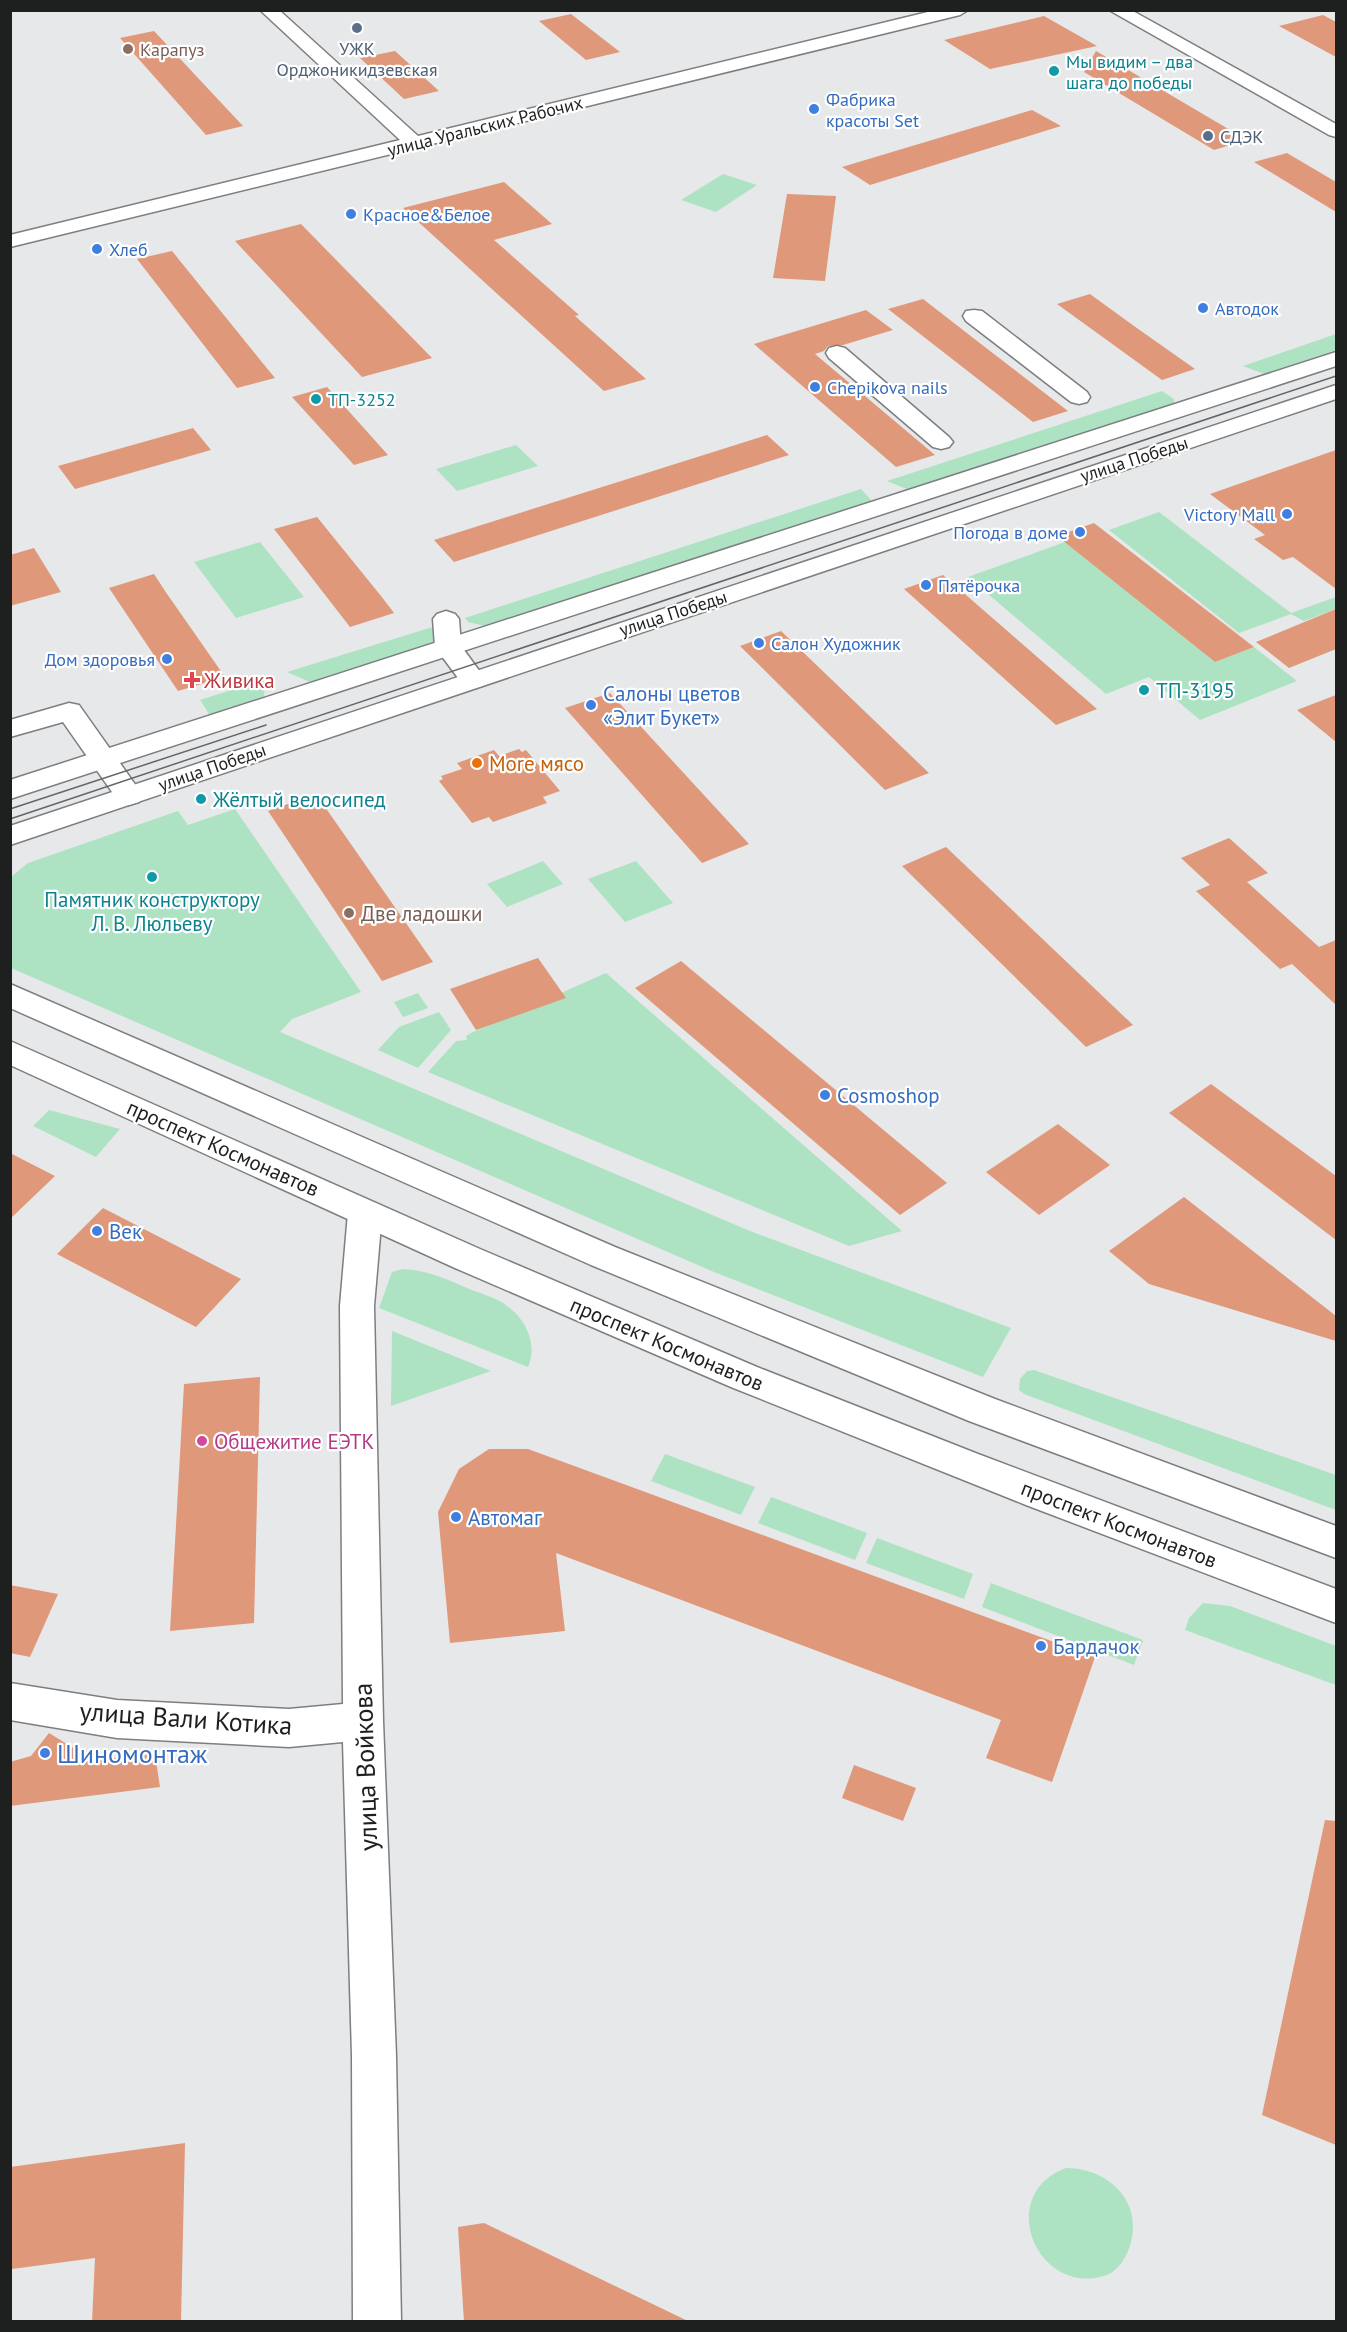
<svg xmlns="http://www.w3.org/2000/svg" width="1347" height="2332" viewBox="0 0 1347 2332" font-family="'PT Sans',sans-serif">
  <rect width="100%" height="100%" fill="#e7e8ea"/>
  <g fill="#ade3c2">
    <path d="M723 174 757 185 716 212 681 200Z"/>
    <path d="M1336 334V350L1264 374 1243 366Z"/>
    <path d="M1162 391 1174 399V403L909 490 887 481Z"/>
    <path d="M516 445 538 466 457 491 436 469Z"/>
    <path d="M861 489 872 501 489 627 468 622 465 618Z"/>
    <path d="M1159 512 1291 613 1336 597V609L1304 621 1291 614 1239 633 1109 530Z"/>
    <path d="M260 542 304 597 236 618 194 562Z"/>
    <path d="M1065 542 1215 662 1254 647 1297 681 1200 720 1149 677 1106 694 968 577Z"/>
    <path d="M439 625 442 641 312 683 287 672Z"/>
    <path d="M265 679 264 699 211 717 200 700Z"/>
    <path d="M235 809 361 992 292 1019 280 1032 750 1231 1011 1328 983 1377 714 1272 11 968V877L28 863 178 811 188 825Z"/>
    <path d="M543 861 563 884 507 907 487 884Z"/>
    <path d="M636 861 673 903 625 922 588 879Z"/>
    <path d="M606 973 902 1231 849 1246 428 1072 456 1041 467 1040 466 1036 473 1032Z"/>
    <path d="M418 993 428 1008 403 1017 394 1002Z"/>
    <path d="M439 1012 451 1030 418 1068 378 1050 399 1027Z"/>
    <path d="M49 1110 120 1129 96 1157 33 1126Z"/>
    <path d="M403 1269C426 1270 444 1278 465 1287 478 1293 496 1297 507 1306 526 1319 538 1345 528 1367L379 1308 392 1272Z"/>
    <path d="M392 1331 491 1371 391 1406Z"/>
    <path d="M1034 1370 1336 1475V1510L1024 1394 1019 1390 1020 1379 1027 1371Z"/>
    <path d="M665 1454 755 1487 741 1515 651 1481Z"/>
    <path d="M771 1497 867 1533 855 1560 758 1523Z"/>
    <path d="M877 1538 973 1574 964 1599 866 1563Z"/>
    <path d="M991 1583 1143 1640 1134 1665 982 1607Z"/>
    <path d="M1203 1603 1230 1606 1336 1646V1685L1185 1630 1189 1618Z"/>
    <path d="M1066 2168C1106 2168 1142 2199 1131 2242 1127 2258 1117 2274 1100 2277 1035 2292 996 2194 1066 2168Z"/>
  </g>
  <g fill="#df987a">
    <path d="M571 14 620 52 586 60 539 21Z"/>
    <path d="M1323 15 1336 22V57L1279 26Z"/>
    <path d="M1044 16 1097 46 990 69 944 40Z"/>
    <path d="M154 31 243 126 206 135 120 38Z"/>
    <path d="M395 51 439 91 404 99 360 58Z"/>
    <path d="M1096 51 1247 140 1214 150 1084 72Z"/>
    <path d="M1032 110 1061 126 870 185 842 167Z"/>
    <path d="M1287 153 1336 182V212L1254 162Z"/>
    <path d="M504 182 552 224 494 240 579 315 575 316 646 379 604 391 403 208Z"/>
    <path d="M787 194 836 196 825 281 773 278Z"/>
    <path d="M301 224 432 358 362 377 235 241Z"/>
    <path d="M172 251 261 361 275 378 237 388 137 259Z"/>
    <path d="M1090 294 1134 326 1195 369 1162 380 1057 304Z"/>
    <path d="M923 299 981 344 1068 411 1033 422 888 309Z"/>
    <path d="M866 310 893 330 843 345 828 346 824 351 815 354 935 455 896 467 754 344Z"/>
    <path d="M327 387 388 455 354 465 292 397Z"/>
    <path d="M193 428 211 450 75 489 58 466Z"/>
    <path d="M767 435 789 455 454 562 434 540Z"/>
    <path d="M1336 450V589L1293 557 1283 560 1254 539 1265 535 1210 494Z"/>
    <path d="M317 517 381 596 394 613 350 627 274 529Z"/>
    <path d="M1094 523 1254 647 1215 662 1057 536Z"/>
    <path d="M34 548 61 592 10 606V555Z"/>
    <path d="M154 574 165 591 225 677 178 691 109 588Z"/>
    <path d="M943 575 1097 709 1056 725 904 589Z"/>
    <path d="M1336 609V649L1289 668 1256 642Z"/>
    <path d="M781 631 929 773 885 790 740 646Z"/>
    <path d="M610 693 749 844 702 863 565 708Z"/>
    <path d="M1336 695V742L1297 710Z"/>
    <path d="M519 749 522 752 526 750 560 791 543 797 547 803 493 822 489 817 472 823 439 781 443 779 441 776 462 769 457 763 494 750 499 756Z"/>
    <path d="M316 794 433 962 382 981 268 811Z"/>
    <path d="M1229 838 1268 873 1247 882 1319 947 1336 940V1005L1292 964 1280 969 1196 891 1210 885 1181 858Z"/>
    <path d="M946 847 1133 1025 1086 1047 902 866Z"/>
    <path d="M538 958 566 998 476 1030 450 989Z"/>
    <path d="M681 961 947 1183 900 1215 635 988Z"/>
    <path d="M1211 1084 1336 1176V1240L1169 1113Z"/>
    <path d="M1058 1124 1110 1165 1039 1215 986 1172Z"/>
    <path d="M10 1153 55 1176 10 1219Z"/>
    <path d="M1184 1197 1336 1316V1341L1149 1284 1109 1251Z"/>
    <path d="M103 1208 241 1279 196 1327 57 1254Z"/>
    <path d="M260 1377 254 1623 170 1631 184 1384Z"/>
    <path d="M489 1449H528L1095 1657 1052 1782 986 1758 1001 1720 556 1553 565 1631 450 1643 438 1512 459 1469Z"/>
    <path d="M10 1585 58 1594 30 1657 10 1653Z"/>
    <path d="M49 1733 93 1760 155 1754 160 1787 10 1806V1762L31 1756Z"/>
    <path d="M854 1765 916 1788 903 1821 842 1798Z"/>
    <path d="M1325 1820 1336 1821V2145L1262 2115Z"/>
    <path d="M185 2143 181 2322H92L95 2258 12 2269 10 2167Z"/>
    <path d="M484 2223 690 2322H464L458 2227Z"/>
  </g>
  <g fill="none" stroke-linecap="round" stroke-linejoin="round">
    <defs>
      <g id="minor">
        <path d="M260 10H279L418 136 936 10H968L960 15 10 247V235L400 140Z"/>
        <path d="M1109 10H1131L1336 124V137L1329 135Z"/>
        <path d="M974 310 982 311 1087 392 1090 397 1087 402 1079 404 1071 402 966 321 963 316 966 311Z"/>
        <path d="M837 346 845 348 949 437 953 442 949 447 941 449 933 447 829 358 826 353 829 348Z"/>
        <path d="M446 611 455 614 459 619 461 646 486 680 482 686 473 688 464 686 435 647 433 619 437 614Z"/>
        <path d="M69 703 79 705 139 790 143 796 139 802 129 805 119 802 63 722 10 737V720Z"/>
        <path d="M365 1200 377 1204 382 1213 374 1306 383 1721 396 2056 401 2322H353L352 2056 343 1742 289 1747 117 1738 10 1720V1683L117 1700 289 1709 343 1704 340 1306 348 1213 353 1204Z"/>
      </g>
      <g id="major">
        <path d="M1336 352V366L10 799V780Z"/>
        <path d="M1336 385V399L10 845V826Z"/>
        <path d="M10 984 615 1247 995 1399 1336 1526V1558L969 1421 591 1265 10 1008Z"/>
        <path d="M10 1041 480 1249 757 1367 978 1454 1336 1589V1623L1026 1505 731 1387 455 1268 10 1065Z"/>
      </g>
    </defs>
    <use href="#minor" stroke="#7d7e80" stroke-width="3"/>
    <use href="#major" stroke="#7d7e80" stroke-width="3"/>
    <use href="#minor" fill="#fff" fill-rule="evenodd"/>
    <use href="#major" fill="#fff" fill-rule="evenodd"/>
    <g stroke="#646566" stroke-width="1.5">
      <path d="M10 809 266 725"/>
      <path d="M10 819 1336 376"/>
    </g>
  </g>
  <g fill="#5c6f8a" stroke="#fff" stroke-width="2">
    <circle cx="357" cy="28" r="6"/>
    <circle cx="1208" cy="136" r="6"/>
  </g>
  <g fill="#8d6e63" stroke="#fff" stroke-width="2">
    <circle cx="128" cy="49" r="6"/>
    <circle cx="349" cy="913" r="6"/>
  </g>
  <g fill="#0f9aa8" stroke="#fff" stroke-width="2">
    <circle cx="1054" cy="71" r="6"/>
    <circle cx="316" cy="399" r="6"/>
    <circle cx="1144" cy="690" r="6"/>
    <circle cx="201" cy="799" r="6"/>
    <circle cx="152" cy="877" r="6"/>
  </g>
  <g fill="#3f7fe0" stroke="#fff" stroke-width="2">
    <circle cx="814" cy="109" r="6"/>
    <circle cx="351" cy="214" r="6"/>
    <circle cx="97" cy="249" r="6"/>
    <circle cx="1203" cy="308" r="6"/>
    <circle cx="815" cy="387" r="6"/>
    <circle cx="1287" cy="514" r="6"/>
    <circle cx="1080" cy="532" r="6"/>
    <circle cx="926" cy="585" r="6"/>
    <circle cx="759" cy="643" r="6"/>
    <circle cx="167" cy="659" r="6"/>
    <circle cx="591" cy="705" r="6"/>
    <circle cx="825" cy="1095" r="6"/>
    <circle cx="97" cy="1231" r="6"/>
    <circle cx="456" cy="1517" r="6"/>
    <circle cx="1041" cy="1646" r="6"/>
    <circle cx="45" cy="1753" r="6"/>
  </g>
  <path fill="#e0444e" stroke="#fff" stroke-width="2" d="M189 671h6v6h6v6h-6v6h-6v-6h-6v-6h6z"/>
  <circle fill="#e8710a" stroke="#fff" stroke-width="2" cx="477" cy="763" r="6"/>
  <circle fill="#d1479c" stroke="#fff" stroke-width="2" cx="202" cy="1441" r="6"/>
  <g text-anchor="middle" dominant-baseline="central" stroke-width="4.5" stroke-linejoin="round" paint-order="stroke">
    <g font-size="18" fill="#4e5e75" stroke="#fff">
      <text x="357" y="48">УЖК<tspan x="357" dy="21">Орджоникидзевская</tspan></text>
      <text x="1220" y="136" text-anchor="start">СДЭК</text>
    </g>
    <g font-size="18" fill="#785e54" stroke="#fff" text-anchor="start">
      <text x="140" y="49">Карапуз</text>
    </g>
    <g font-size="18" fill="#0d838f" stroke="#fff" text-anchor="start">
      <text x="1066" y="61">Мы видим – два<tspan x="1066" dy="21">шага до победы</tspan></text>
      <text x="328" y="399">ТП-3252</text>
    </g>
    <g font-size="18" fill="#366cbe" stroke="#fff" text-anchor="start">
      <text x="826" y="99">Фабрика<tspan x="826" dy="21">красоты Set</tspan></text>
      <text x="363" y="214">Красное&amp;Белое</text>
      <text x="109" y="249">Хлеб</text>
      <text x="1215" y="308">Автодок</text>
      <text x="827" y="387">Chepikova nails</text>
      <text x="1275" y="514" text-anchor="end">Victory Mall</text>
      <text x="1068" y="532" text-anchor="end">Погода в доме</text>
      <text x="938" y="585">Пятёрочка</text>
      <text x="771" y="643">Салон Художник</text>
      <text x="155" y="659" text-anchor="end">Дом здоровья</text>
    </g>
    <g font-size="18" fill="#1e1f1f" stroke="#fff">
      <text transform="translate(485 126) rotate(-14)">улица Уральских Рабочих</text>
      <text transform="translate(1134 459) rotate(-18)">улица Победы</text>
      <text transform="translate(673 613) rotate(-18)">улица Победы</text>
      <text transform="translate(212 767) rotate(-19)">улица Победы</text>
    </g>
    <g font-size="21" fill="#be3a42" stroke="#fff" text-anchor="start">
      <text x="204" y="680">Живика</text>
    </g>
    <g font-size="21" fill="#0d838f" stroke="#fff" text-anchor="start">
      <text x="1156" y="690">ТП-3195</text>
      <text x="213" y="799">Жёлтый велосипед</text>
      <text x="152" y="899" text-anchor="middle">Памятник конструктору<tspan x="152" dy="24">Л. В. Люльеву</tspan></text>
    </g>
    <g font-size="21" fill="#366cbe" stroke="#fff" text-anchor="start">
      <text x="603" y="693">Салоны цветов<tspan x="603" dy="24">«Элит Букет»</tspan></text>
      <text x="837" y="1095">Cosmoshop</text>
      <text x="109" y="1231">Век</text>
      <text x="468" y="1517">Автомаг</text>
      <text x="1053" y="1646">Бардачок</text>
    </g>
    <g font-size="21" fill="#c56008" stroke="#fff" text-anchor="start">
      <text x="489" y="763">More мясо</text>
    </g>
    <g font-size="21" fill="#785e54" stroke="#fff" text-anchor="start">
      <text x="361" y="913">Две ладошки</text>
    </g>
    <g font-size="21" fill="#1e1f1f" stroke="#fff">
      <text transform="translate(223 1148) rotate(24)">проспект Космонавтов</text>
      <text transform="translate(667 1344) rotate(23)">проспект Космонавтов</text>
      <text transform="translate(1119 1524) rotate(21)">проспект Космонавтов</text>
    </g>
    <g font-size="21" fill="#b23c85" stroke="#fff" text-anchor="start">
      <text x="214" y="1441">Общежитие ЕЭТК</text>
    </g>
    <g font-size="26" fill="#1e1f1f" stroke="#fff">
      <text transform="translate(186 1718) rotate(4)">улица Вали Котика</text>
      <text transform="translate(365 1767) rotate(-92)">улица Войкова</text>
    </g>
    <g font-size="26" fill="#366cbe" stroke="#fff" text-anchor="start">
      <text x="57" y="1753">Шиномонтаж</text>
    </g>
  </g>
  <rect width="1347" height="2332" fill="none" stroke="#1e1f1f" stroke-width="24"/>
</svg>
